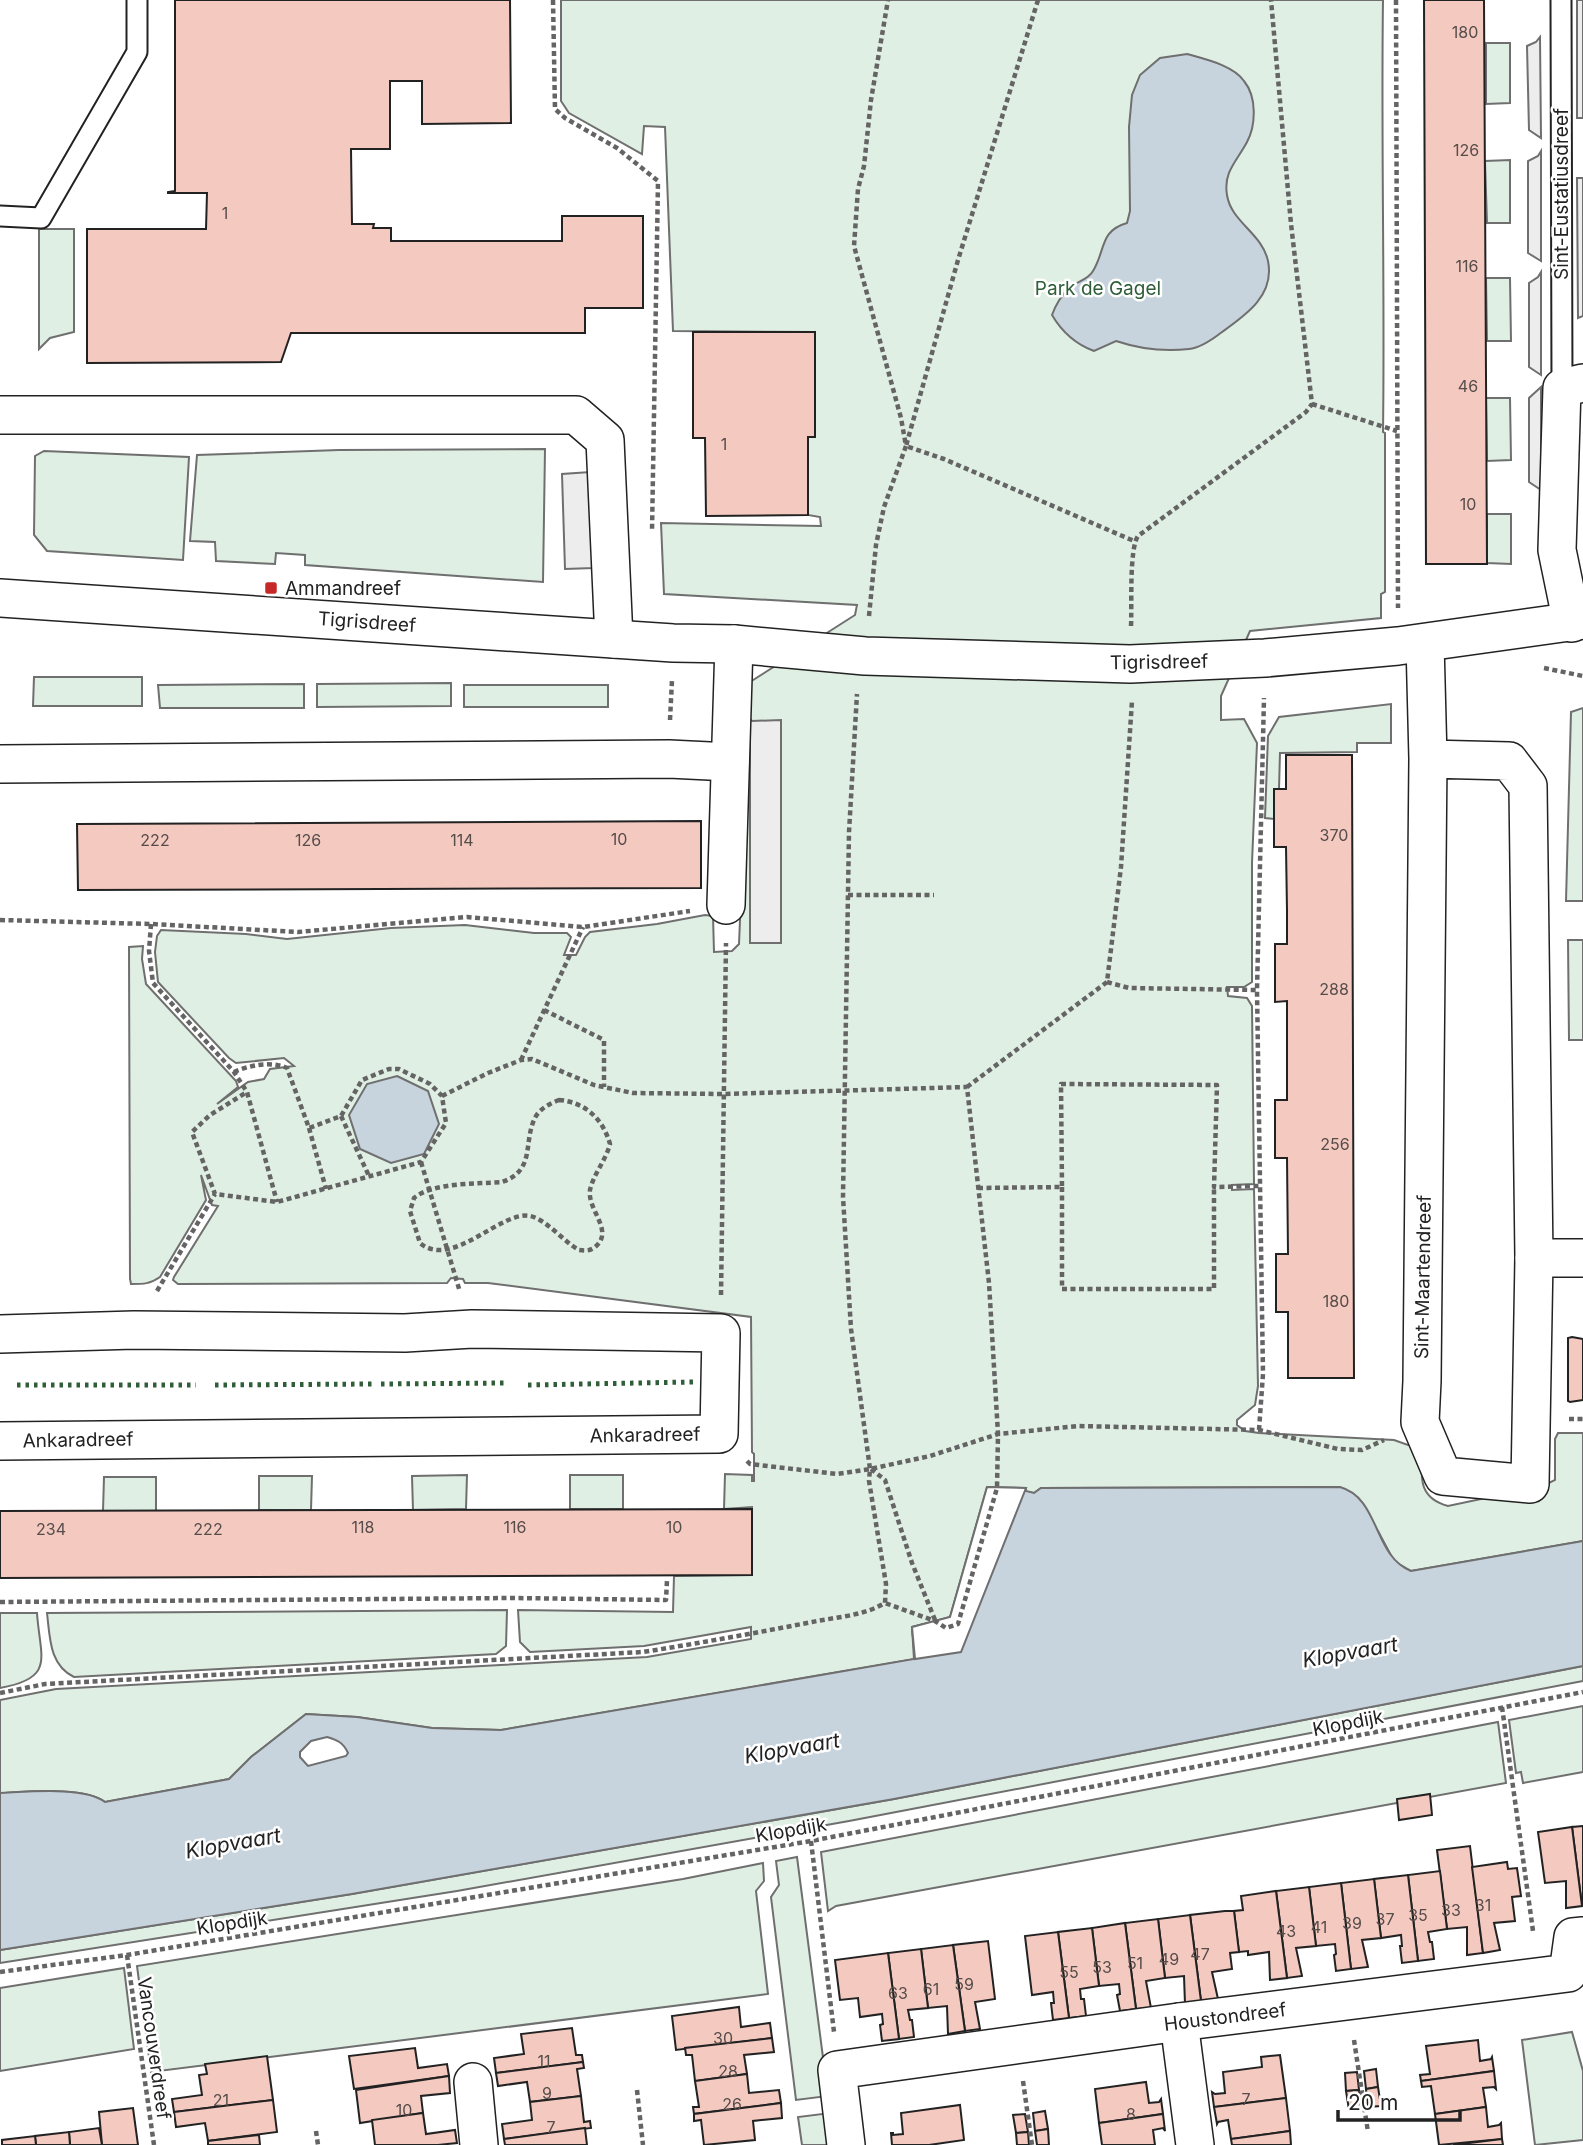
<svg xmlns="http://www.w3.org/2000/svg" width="1583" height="2145" viewBox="0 0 1583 2145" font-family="Inter,sans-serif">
  <rect width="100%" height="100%" fill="#fff"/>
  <g fill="#e0efe3" stroke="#6f6f6f" stroke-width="2">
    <path d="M561 0H1383C1381 144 1385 292 1383 432L1385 433V592L1381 594V618L1250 631 1221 696V720L1244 719 1257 743 1252 863V982L1244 987H1227L1228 996 1247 998 1252 1006 1254 1184 1232 1185V1190L1254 1189 1258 1386 1255 1405 1237 1420V1425L1245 1431 1259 1433 1394 1440 1408 1445H1422C1422 1473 1415 1497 1448 1506L1543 1486 1555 1480V1439L1558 1433H1583V1541L1411 1571 1394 1561 1378 1531 1340 1487 1041 1488 1034 1493 988 1487 950 1618 912 1627 915 1659 501 1730 432 1728 357 1717 306 1714 251 1757 229 1779 105 1802C85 1786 25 1792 0 1793V1700L56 1689 647 1657 751 1639V1627L644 1646 530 1652 520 1642 518 1610 673 1612 674 1576 752 1575V1507L724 1509 725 1474 752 1475V1481H754V1454L752 1452 751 1317 488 1283H465L463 1279 451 1278 447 1283 178 1284 173 1280 174 1277 218 1206 212 1205 201 1175 206 1200 160 1277C150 1284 144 1284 131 1284L130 1279 129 947 143 946 142 959 146 984 236 1081 238 1087 217 1104 248 1082 264 1079 270 1069 294 1066 284 1058 236 1063 229 1058 158 982 155 952 157 936 161 930 246 934 287 939 391 928 465 925 534 933H567L571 937 564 955H576L585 937 590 932 657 924 705 915 713 916 714 952 732 951 739 944 750 682 855 615 857 605 664 594 661 523 821 526 820 517 808 515V437H815V332L673 331 665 127 644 126 642 154 569 113 561 101Z"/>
    <path d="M1486 43H1510V103L1486 104Z"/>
    <path d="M1510 160V223H1487L1485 161Z"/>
    <path d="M39 229H74V332L50 338 39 349Z"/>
    <path d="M1486 278H1510L1511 341H1487Z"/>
    <path d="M1486 398H1510L1511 460 1487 461Z"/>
    <path d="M545 449 543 582 305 565V555L276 553 275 564 216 561 215 542 190 541 197 455 339 450Z"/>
    <path d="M44 451 189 457 183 560 47 551 34 535 35 456Z"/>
    <path d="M1487 514H1511V564L1487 563Z"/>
    <path d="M34 677H142V706H33Z"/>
    <path d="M451 683V706L317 707V684Z"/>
    <path d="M304 684V708H160L158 685Z"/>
    <rect x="464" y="685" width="144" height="22"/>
    <path d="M1391 704V743H1357V752L1280 753 1279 789H1274V819L1265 818 1268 736 1279 717Z"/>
    <path d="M1583 708V901H1566L1571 712Z"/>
    <path d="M1568 940H1583V1040H1569Z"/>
    <path d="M467 1475 466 1509 413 1510 412 1476Z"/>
    <rect x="570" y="1475" width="53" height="34"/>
    <path d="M259 1476H312L311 1510H259Z"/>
    <path d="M104 1477H156V1511H103Z"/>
    <path d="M507 1610 506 1646 496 1654 74 1677C49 1665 50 1637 47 1613Z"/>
    <path d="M0 1613H37C40 1658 56 1678 0 1688Z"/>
    <path d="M1583 1666V1681L849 1821 457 1891 0 1963V1950L352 1894 894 1799Z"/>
    <path d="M1583 1706V1772L1523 1783 1521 1772 1516 1773 1509 1720Z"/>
    <path d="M1498 1722 1506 1783 836 1906 828 1911 821 1852Z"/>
    <path d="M797 1857 828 2096 796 2100 771 1897 779 1885 776 1861Z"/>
    <path d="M763 1863 764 1881 756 1891 768 1994 151 2072 137 1966 683 1879Z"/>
    <path d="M124 1968 134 2049 0 2071V1988Z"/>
    <path d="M1572 2032 1583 2071V2140L1535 2145 1522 2040Z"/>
    <path d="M830 2113 834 2145H802L798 2117Z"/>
  </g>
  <g fill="#ededed" stroke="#6f6f6f" stroke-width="2">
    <rect x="1577" y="0" width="6" height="118"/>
    <path d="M1540 37 1541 138 1529 130 1527 46 1536 42Z"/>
    <path d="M1541 151V261L1528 253V161L1538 156Z"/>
    <path d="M1577 178H1583V316L1578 318Z"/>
    <path d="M1541 272V375L1529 367V283L1538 277Z"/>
    <path d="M1541 387V490L1529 482V398Z"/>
    <path d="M590 472 593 568 565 569 562 474Z"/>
    <path d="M750 719 752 721 781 720V943H750Z"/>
  </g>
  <g fill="#c7d3dd" stroke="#6f6f6f" stroke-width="2" fill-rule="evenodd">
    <path d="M1187 54C1204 59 1233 65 1244 81 1257 97 1256 125 1247 142 1237 161 1223 172 1227 195 1231 222 1262 233 1268 261 1275 295 1246 315 1222 332 1213 339 1201 348 1189 349 1164 352 1140 349 1116 341L1094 351C1075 344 1062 332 1052 315 1055 306 1062 294 1070 287 1078 281 1088 280 1093 271 1106 250 1099 231 1127 223L1130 211 1129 127 1132 95 1140 75 1160 58Z"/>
    <path d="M397 1076 428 1091 439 1124 424 1154 391 1163 360 1149 349 1115 367 1084Z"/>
    <path d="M987 1487 1026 1488V1491L1034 1493 1041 1488 1340 1487C1380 1498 1373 1556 1411 1571L1583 1541V1666L894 1799 352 1894 0 1950V1793C26 1792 85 1786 105 1802L229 1779 251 1757 306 1714 357 1717 432 1728 501 1730 914 1659 912 1627 950 1617ZM327 1737C337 1740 343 1742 348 1753L346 1756 308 1766 300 1757V1752L311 1741Z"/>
  </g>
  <path fill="#fff" stroke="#6f6f6f" stroke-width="2" d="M987 1487 1026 1488 961 1652 915 1659 912 1627 950 1617Z"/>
  <g fill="#f3c9c0" stroke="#222" stroke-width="2">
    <path d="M175 0H510L511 123 422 124V81H390V149H351L352 224H374L373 228H391V241H562V216H643V308H585V333H291L281 362 87 363V229H206L207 193H168V192L175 191Z"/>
    <path d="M1424 0H1484L1487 564H1426Z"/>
    <path d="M693 332H815V437H808V515L706 516 705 438H693Z"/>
    <path d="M1286 755H1352L1354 1378H1288V1312H1276V1254H1288L1287 1158H1275V1100H1287V1001L1275 1002V944H1287V911L1286 847H1274V789H1286Z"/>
    <path d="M701 821V888L78 890 77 824Z"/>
    <path d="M1572 1337 1583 1339V1400L1570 1402 1568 1401V1338Z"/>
    <path d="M752 1509V1575L0 1578V1511Z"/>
    <path d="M1430 1794 1432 1815 1399 1820 1397 1799Z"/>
    <path d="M1583 1826V1906H1582L1572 1827Z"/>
    <path d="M1572 1827 1582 1906 1566 1908V1881L1545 1883 1538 1832Z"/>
    <path d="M1470 1846 1483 1953 1467 1955V1927L1447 1929 1437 1850Z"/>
    <path d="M1507 1862 1508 1869 1517 1868 1521 1896 1512 1897 1515 1921 1494 1923 1500 1950 1483 1953 1472 1867Z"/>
    <path d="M1440 1871 1447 1929 1428 1932 1430 1942H1432L1434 1959 1418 1961 1408 1875Z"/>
    <path d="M1408 1875 1418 1961 1402 1963 1400 1946H1402L1401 1935 1381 1938 1374 1879Z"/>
    <path d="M1374 1879 1381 1938 1362 1940 1368 1967 1351 1969 1341 1883Z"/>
    <path d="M1341 1883 1351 1969 1336 1971 1334 1955 1336 1954 1335 1944 1316 1946 1309 1887Z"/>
    <path d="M1309 1887 1316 1946 1296 1948 1302 1976 1287 1978 1276 1891Z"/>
    <path d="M1276 1891 1287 1978 1270 1980 1269 1952 1248 1955V1951L1239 1952 1234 1911 1243 1910 1241 1896Z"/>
    <path d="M1225 1911H1234L1239 1952 1230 1953 1232 1969 1212 1972 1218 1999 1201 2001 1190 1915Z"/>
    <path d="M1190 1915 1201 2001 1185 2004 1184 1976 1165 1978 1158 1919Z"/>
    <path d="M1158 1919 1165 1978 1146 1981 1151 2008 1136 2009 1125 1923Z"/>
    <path d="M1125 1923 1136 2009 1120 2011 1117 1995 1120 1994 1119 1984 1099 1986 1092 1928Z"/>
    <path d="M1092 1928 1099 1986 1080 1989 1081 1999H1084L1086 2016 1069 2018 1058 1932Z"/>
    <path d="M1058 1932 1069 2018 1053 2020 1051 2003H1054L1053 1992 1032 1995 1025 1936Z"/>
    <path d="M988 1941 995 1999 975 2002 980 2029 965 2031 953 1945Z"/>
    <path d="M953 1945 965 2031 948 2034 947 2006 928 2008 921 1949Z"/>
    <path d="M921 1949 928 2008 908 2010 910 2020H912L914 2037 899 2039 888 1953Z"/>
    <path d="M888 1953 899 2039 882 2041 880 2025 883 2024 882 2014 860 2017 858 1998 840 2000 835 1960Z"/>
    <path d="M739 2007 741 2027 770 2023 772 2038 676 2050 672 2016Z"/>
    <path d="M572 2028 576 2055H582L583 2062 496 2073 494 2058 524 2054 521 2034Z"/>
    <path d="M772 2038 774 2052 744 2055 747 2074 695 2081 692 2055H686L685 2048Z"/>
    <path d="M1478 2040 1480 2061 1491 2059 1492 2057 1494 2071 1421 2081 1420 2075 1430 2074 1426 2046Z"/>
    <path d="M415 2048 418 2068 447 2064 449 2076 354 2089 349 2056Z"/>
    <path d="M1280 2055 1286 2098 1214 2107 1212 2092 1215 2094 1225 2093 1223 2072 1262 2067 1261 2057Z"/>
    <path d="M267 2056 273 2100 174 2112 172 2099 202 2095 199 2075 207 2074 205 2064Z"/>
    <path d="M583 2062 584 2068 577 2069 581 2096 530 2102 527 2082 498 2086 496 2073Z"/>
    <path d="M1376 2069 1378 2087 1366 2089 1364 2071Z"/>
    <path d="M1494 2071 1496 2089 1494 2087 1483 2088 1486 2107 1435 2114 1431 2086 1422 2087 1421 2081Z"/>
    <path d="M1357 2072 1359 2090 1346 2091 1345 2073Z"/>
    <path d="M747 2074 749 2093 779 2090 781 2103 694 2114 693 2107H699L695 2081Z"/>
    <path d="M449 2076 450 2093 421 2096 423 2113 360 2123 356 2090Z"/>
    <path d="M1146 2082 1149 2103 1159 2102 1161 2099 1163 2114 1099 2123 1095 2089Z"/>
    <path d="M1378 2087 1381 2106 1368 2107 1366 2089Z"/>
    <path d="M1359 2090 1361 2108 1349 2110 1346 2091Z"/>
    <path d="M581 2096 584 2122 590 2121 591 2128 504 2139 502 2124 532 2120 530 2102Z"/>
    <path d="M1286 2098 1290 2131 1231 2139 1228 2120 1218 2122 1217 2124 1214 2107Z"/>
    <path d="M273 2100 277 2132 208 2141 205 2123 176 2127 174 2112Z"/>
    <path d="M781 2103 782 2118 753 2121 755 2140 704 2145 701 2120 694 2121V2114Z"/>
    <path d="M960 2105 964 2140 929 2145H892L891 2133H893V2135L903 2134 901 2113Z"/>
    <path d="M1486 2107 1488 2127 1499 2125 1501 2123 1502 2139 1439 2145 1435 2114Z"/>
    <path d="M133 2108 138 2145H102L99 2112Z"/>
    <path d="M1045 2111 1048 2129 1035 2131 1033 2113Z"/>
    <path d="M423 2113 426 2134 455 2130 457 2143 438 2145H375L372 2120Z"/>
    <path d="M1025 2114 1028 2132 1016 2133 1013 2115Z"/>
    <path d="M1163 2114 1165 2131 1163 2128 1153 2130 1155 2145H1102L1099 2123Z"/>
    <path d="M99 2128 102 2145H70L69 2132Z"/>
    <path d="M585 2128 587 2145H505L504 2139Z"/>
    <path d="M1048 2129 1049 2145H1037L1035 2131Z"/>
    <path d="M1290 2131 1291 2145H1232L1231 2139Z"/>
    <path d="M69 2132 70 2145H36L35 2136Z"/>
    <path d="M1028 2132 1029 2145H1017L1016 2133Z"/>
    <path d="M259 2135 260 2145H208V2141Z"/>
    <path d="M35 2136 36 2145H2V2140Z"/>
    <path d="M1502 2139 1503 2145H1453Z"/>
  </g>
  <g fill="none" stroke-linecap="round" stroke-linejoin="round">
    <defs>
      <g id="service">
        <path d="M1561 0 1562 388"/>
        <path d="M0 216 41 218 137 52V0"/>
      </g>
      <g id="minor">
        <path d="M0 415H576L605 440 614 639"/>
        <path d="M0 598 673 643 734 644 865 656 1130 664 1265 658 1398 646 1583 620"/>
        <path d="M1572 623 1557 550 1562 388 1583 383"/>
        <path d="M1425 643 1428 759 1422 1381 1420 1422 1443 1476 1530 1484 1534 1258 1528 786 1509 761 1428 759"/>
        <path d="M0 764 669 759 730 762"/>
        <path d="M726 905 734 644"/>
        <path d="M1534 1258H1583"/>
        <path d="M0 1334 134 1330 405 1333 472 1329 721 1333 719 1434 0 1441"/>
        <path d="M1179 2022 1195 2145"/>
        <path d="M473 2082 479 2145"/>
        <path d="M846 2145 837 2070 1179 2022 1568 1973 1573 1937 1583 1936"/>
      </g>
    </defs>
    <use href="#service" stroke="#222" stroke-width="23"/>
    <use href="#minor" stroke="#222" stroke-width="40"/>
    <g stroke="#646464" stroke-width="4.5" stroke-dasharray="5 3.5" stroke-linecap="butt">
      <path d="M553 0 555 109 565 118 617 148 658 181 652 532"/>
      <path d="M1038 0 958 260 906 446 944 459 1134 541"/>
      <path d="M1396 0 1398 608"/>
      <path d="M1312 404 1397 431"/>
      <path d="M869 616 876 545 884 507 906 446 901 418 854 246 858 189 864 166 871 100 888 0"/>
      <path d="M1131 626C1132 607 1129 549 1138 536L1306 412 1312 404 1291 224 1271 0"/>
      <path d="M1544 668 1583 676"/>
      <path d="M670 720 672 680"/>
      <path d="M848 895H934"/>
      <path d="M0 920 151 924 298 932 467 917 583 927 690 911"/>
      <path d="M151 924 149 951 153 983 234 1072 247 1092 277 1202"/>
      <path d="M1107 982 1129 988 1256 990"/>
      <path d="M544 1010 604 1040V1087"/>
      <path d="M521 1060 583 927"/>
      <path d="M234 1072C250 1065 271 1061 287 1068L309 1128 341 1116 362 1080 389 1069H399L430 1084 442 1096 446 1123 421 1162 277 1202 215 1194 192 1132 210 1115 247 1092"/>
      <path d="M967 1087 1107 982 1121 867 1132 701"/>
      <path d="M442 1096 488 1073 521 1060 532 1059 594 1085 633 1093 724 1094 967 1087 989 1283 998 1434 997 1488 958 1624 946 1628 935 1621 885 1603"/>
      <path d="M559 1100C585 1102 603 1119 610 1144 606 1160 593 1175 590 1190 587 1210 615 1231 595 1247 590 1251 586 1251 579 1250 564 1242 546 1219 530 1216 501 1210 452 1270 420 1243L410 1211 414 1198C433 1182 478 1184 502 1182 537 1170 522 1141 536 1116 541 1108 551 1103 559 1100Z"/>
      <path d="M341 1116 369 1176"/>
      <path d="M309 1128 326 1189"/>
      <path d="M421 1162 460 1292"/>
      <path d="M1062 1187V1289H1214V1187"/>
      <path d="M978 1188 1062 1187 1061 1084 1217 1085 1214 1187 1259 1186"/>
      <path d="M157 1291 215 1194"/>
      <path d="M721 1295 726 943"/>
      <path d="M1569 1419H1583"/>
      <path d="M1259 1430 1263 1374 1257 990 1264 698"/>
      <path d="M747 1461 750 1464 837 1474 870 1469 930 1456 998 1434 1078 1426 1259 1430 1338 1449 1362 1450 1384 1440"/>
      <path d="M871 1469 885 1480 912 1563 935 1620"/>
      <path d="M0 1602 513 1598 666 1600 667 1580"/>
      <path d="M0 1693 45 1684 643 1652C700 1643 756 1633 812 1622 836 1617 863 1616 885 1603L886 1584 869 1481 870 1469 851 1329 843 1197 849 832 857 694"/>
      <path d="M1502 1707 1533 1931"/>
      <path d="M811 1841 834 2032"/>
      <path d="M127 1955 154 2145"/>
      <path d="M0 1972 127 1955 811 1841 1583 1692"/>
      <path d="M1354 2040 1368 2132"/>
      <path d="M1023 2081 1032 2145"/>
      <path d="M637 2090 643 2145"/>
      <path d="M316 2131 318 2145"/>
    </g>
    <use href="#service" stroke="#fff" stroke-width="19"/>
    <use href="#minor" stroke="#fff" stroke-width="37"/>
    <g stroke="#2f5e38" stroke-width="5" stroke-dasharray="3.5 5" stroke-linecap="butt">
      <path d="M381 1384 506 1383"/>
      <path d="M17 1385H196"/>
      <path d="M215 1385 372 1384"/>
      <path d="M528 1385 693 1382"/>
    </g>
  </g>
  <rect fill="#c62828" stroke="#fff" stroke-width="2.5" x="264" y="581" width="14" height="14" rx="3.5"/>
  <g text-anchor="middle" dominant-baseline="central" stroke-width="5" stroke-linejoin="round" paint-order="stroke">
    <g font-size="16" fill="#564c4a">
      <text x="1465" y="32">180</text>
      <text x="1466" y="150">126</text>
      <text x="225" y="213">1</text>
      <text x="1467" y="266">116</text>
      <text x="1468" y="386">46</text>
      <text x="724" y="444">1</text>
      <text x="1468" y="504">10</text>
      <text x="1334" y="835">370</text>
      <text x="619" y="839">10</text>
      <text x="155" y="840">222</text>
      <text x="308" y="840">126</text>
      <text x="462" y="840">114</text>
      <text x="1334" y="989">288</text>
      <text x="1335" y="1144">256</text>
      <text x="1336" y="1301">180</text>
      <text x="363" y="1527">118</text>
      <text x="515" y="1527">116</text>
      <text x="674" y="1527">10</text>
      <text x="51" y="1529">234</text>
      <text x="208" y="1529">222</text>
      <text x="1483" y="1905">31</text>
      <text x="1451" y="1910">33</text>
      <text x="1418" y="1915">35</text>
      <text x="1385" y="1919">37</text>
      <text x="1352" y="1923">39</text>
      <text x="1319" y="1927">41</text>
      <text x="1286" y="1931">43</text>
      <text x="1200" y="1954">47</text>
      <text x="1169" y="1959">49</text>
      <text x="1135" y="1963">51</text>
      <text x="1102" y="1967">53</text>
      <text x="1069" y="1972">55</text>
      <text x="964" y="1984">59</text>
      <text x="931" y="1989">61</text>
      <text x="898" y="1993">63</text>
      <text x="723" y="2038">30</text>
      <text x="544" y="2061">11</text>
      <text x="728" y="2071">28</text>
      <text x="547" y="2093">9</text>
      <text x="1246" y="2099">7</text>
      <text x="221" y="2100">21</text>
      <text x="732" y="2104">26</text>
      <text x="404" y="2110">10</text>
      <text x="1131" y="2114">8</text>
      <text x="551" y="2127">7</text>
    </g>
    <g font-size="19" fill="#222" stroke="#fff">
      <text transform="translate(1561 194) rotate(-90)">Sint-Eustatiusdreef</text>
      <text transform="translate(367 622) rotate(4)">Tigrisdreef</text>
      <text transform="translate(1159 662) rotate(-1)">Tigrisdreef</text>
      <text transform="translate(1423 1277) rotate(-89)">Sint-Maartendreef</text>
      <text transform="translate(645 1435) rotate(-1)">Ankaradreef</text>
      <text transform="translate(78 1440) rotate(-1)">Ankaradreef</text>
      <text transform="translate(1348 1723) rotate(-11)">Klopdijk</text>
      <text transform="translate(791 1830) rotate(-10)">Klopdijk</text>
      <text transform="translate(232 1923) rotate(-9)">Klopdijk</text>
      <text transform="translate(1225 2017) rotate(-7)">Houstondreef</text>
      <text transform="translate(154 2048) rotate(82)">Vancouverdreef</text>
    </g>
    <g font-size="19" fill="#2f5e38" stroke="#fff">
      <text x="1098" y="288">Park de Gagel</text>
    </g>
    <g font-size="19" fill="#222" stroke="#fff" text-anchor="start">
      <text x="285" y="588">Ammandreef</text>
    </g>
    <g font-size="21" font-style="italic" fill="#222" stroke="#fff">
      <text transform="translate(1350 1652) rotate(-10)">Klopvaart</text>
      <text transform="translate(792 1748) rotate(-10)">Klopvaart</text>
      <text transform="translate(233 1843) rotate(-10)">Klopvaart</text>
    </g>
  </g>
  <path d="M1338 2110v10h122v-10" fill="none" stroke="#222222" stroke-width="3.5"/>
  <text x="1348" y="2110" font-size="21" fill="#222222" stroke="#ffffff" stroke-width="5" paint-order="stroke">20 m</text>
</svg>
